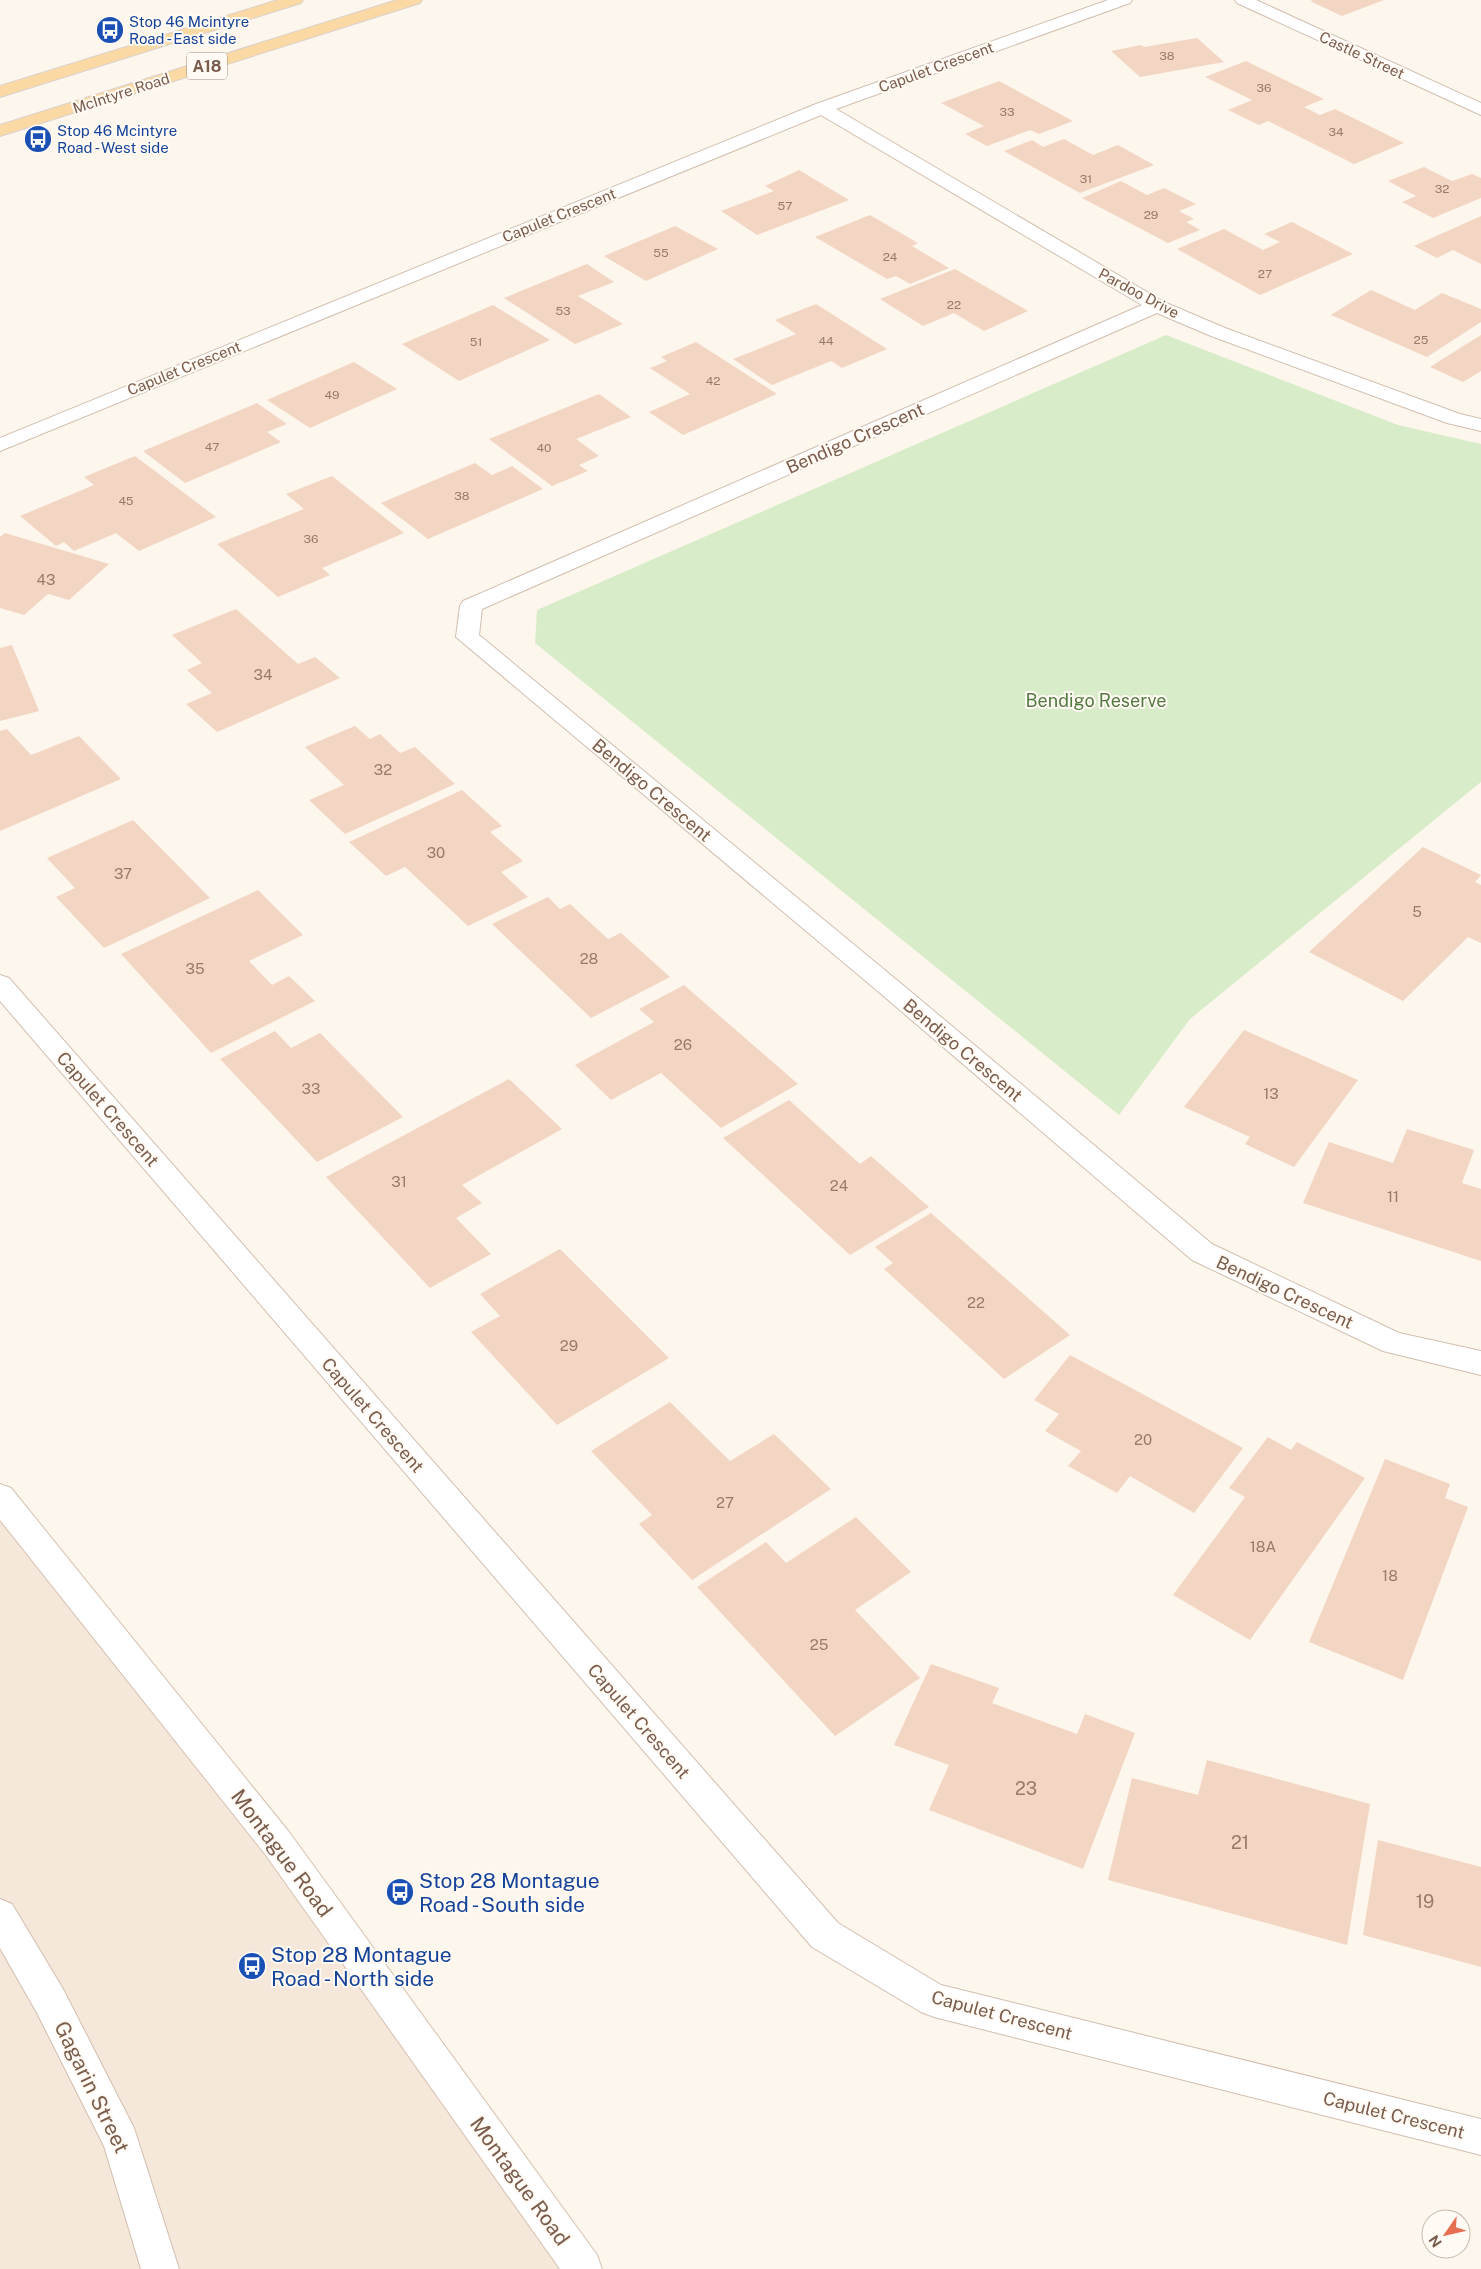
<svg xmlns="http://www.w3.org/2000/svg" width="1481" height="2269" viewBox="0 0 1481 2269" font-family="'Public Sans',sans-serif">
  <rect width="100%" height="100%" fill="#fdf6ec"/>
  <path fill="#f5e8da" d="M0 1497 583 2269H0Z"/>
  <path fill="#d8ecc9" d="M1166 335 1398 425 1481 444V782L1190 1019 1119 1115 535 643 537 610Z"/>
  <g fill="#f3d5c3">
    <path d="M1314 0H1384L1342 16 1310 1Z"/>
    <path d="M1197 38 1224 62 1140 77 1111 51 1141 45 1144 47Z"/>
    <path d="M1246 61 1324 99 1304 107 1320 115 1335 109 1404 143 1354 164 1268 121 1259 125 1228 110 1252 100 1205 77Z"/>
    <path d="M999 81 1073 121 1039 134 1030 130 987 146 965 134 984 126 941 103Z"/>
    <path d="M1064 139 1093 155 1118 145 1154 165 1080 193 1004 151 1032 140 1043 147Z"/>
    <path d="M1424 167 1452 181 1472 174 1481 178V198L1433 218 1402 202 1416 196 1388 181Z"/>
    <path d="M799 170 849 200 757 235 721 211 774 191 765 186Z"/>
    <path d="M1121 181 1147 195 1164 188 1196 204 1179 211 1194 219 1186 222 1200 230 1168 243 1082 198Z"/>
    <path d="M870 215 918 243 912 246 949 268 910 284 896 276 887 279 815 237Z"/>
    <path d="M1481 216V264L1453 250 1437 258 1414 246Z"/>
    <path d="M1292 222 1353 254 1260 295 1177 249 1224 229 1263 250 1280 242 1264 234Z"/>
    <path d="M675 226 718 249 646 281 604 256Z"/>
    <path d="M587 264 614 282 578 296 623 324 575 344 504 298Z"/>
    <path d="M955 269 1028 311 984 331 954 313 923 326 880 299Z"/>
    <path d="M1371 290 1415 310 1442 293 1481 309V322L1427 357 1331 315Z"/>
    <path d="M816 304 887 349 842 368 831 361 772 385 733 359 796 334 775 320Z"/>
    <path d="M493 305 550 340 459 381 402 344Z"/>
    <path d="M1481 335V371L1463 382 1430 367Z"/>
    <path d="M696 342 777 394 683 435 649 412 690 394 650 368 667 361 661 357Z"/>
    <path d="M354 362 397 389 310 428 267 400Z"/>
    <path d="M599 394 631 417 576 439 599 456 579 465 588 471 552 486 489 439Z"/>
    <path d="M257 403 287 424 267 432 281 442 185 483 143 451Z"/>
    <path d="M135 456 216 517 139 551 116 533 74 551 64 542 56 546 20 516 94 485 84 477Z"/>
    <path d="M475 463 492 475 512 466 543 489 428 539 381 503Z"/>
    <path d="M332 476 404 533 322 568 330 575 278 597 217 544 304 509 286 494Z"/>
    <path d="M5 533 109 564 69 600 48 594 24 615 0 608V537Z"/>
    <path d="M236 609 298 664 315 657 340 678 217 732 186 704 212 693 187 670 202 663 172 635Z"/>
    <path d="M12 645 39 711 0 721V648Z"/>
    <path d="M355 726 370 739 380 734 400 753 415 747 455 784 345 834 309 800 344 785 305 747Z"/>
    <path d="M7 729 31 755 79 736 121 779 0 831V731Z"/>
    <path d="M462 790 502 826 490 832 523 861 501 872 528 897 468 926 405 867 386 876 349 842Z"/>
    <path d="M133 820 210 898 104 948 56 897 75 888 47 858Z"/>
    <path d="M1423 847 1481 875 1475 882 1481 885V943L1468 937 1403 1001 1309 952Z"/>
    <path d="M258 890 303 935 249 961 272 985 289 976 315 1001 211 1053 121 954Z"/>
    <path d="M548 897 560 909 570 904 608 939 621 933 670 977 591 1018 492 924Z"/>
    <path d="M684 985 798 1084 721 1128 661 1073 611 1100 575 1065 654 1022 639 1009Z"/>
    <path d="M1244 1030 1358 1080 1294 1167 1245 1144 1250 1137 1184 1107Z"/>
    <path d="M275 1031 291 1048 320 1033 403 1117 317 1162 220 1059Z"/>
    <path d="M509 1079 562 1129 462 1185 482 1203 456 1218 491 1254 430 1288 326 1177Z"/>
    <path d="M789 1100 860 1164 871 1156 929 1207 850 1255 723 1138Z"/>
    <path d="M1407 1129 1474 1150 1462 1183 1481 1189V1261L1303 1203 1329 1142 1393 1163Z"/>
    <path d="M931 1213 1070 1335 1004 1379 884 1269 893 1263 875 1247Z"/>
    <path d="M560 1249 669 1358 557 1425 471 1332 500 1316 480 1294Z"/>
    <path d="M1070 1355 1243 1448 1194 1513 1130 1476 1117 1493 1068 1466 1081 1451 1045 1431 1059 1414 1034 1400Z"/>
    <path d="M670 1402 730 1461 774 1434 831 1489 692 1580 639 1524 652 1515 591 1451Z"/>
    <path d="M1268 1437 1291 1450 1297 1442 1365 1478 1250 1640 1173 1595 1245 1497 1229 1488Z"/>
    <path d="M1385 1459 1450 1484 1445 1498 1468 1507 1403 1680 1309 1642Z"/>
    <path d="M856 1517 911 1572 855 1610 920 1678 835 1736 697 1587 766 1542 786 1563Z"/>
    <path d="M931 1664 999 1688 992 1703 1077 1734 1085 1714 1135 1733 1083 1869 929 1810 949 1765 894 1745Z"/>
    <path d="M1207 1760 1370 1804 1347 1945 1108 1880 1132 1778 1198 1795Z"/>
    <path d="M1378 1840 1481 1867V1967L1363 1935Z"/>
  </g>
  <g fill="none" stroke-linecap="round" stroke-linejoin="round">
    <defs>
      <g id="street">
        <path d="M1108 0H1132L1130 3 836 109 1164 302 1225 328 1460 414 1481 419V431L1447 423 1211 336 1157 313 482 609 479 635 898 981 1212 1244 1399 1333 1481 1351V1375L1383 1351 1192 1260 880 993 456 637 460 606 463 601 1142 305 821 115 0 451V438L816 104Z"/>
        <path d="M1235 0H1256L1481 103V115L1237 3Z"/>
        <path d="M0 975 9 978 838 1923 941 1985 1481 2119V2155L934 2017 921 2012 812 1947 0 1001Z"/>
        <path d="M0 1899 12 1904 63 1989 134 2128 179 2269H141L104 2146 37 2013 0 1948Z"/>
      </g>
      <path id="secondary" d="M0 1484 11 1488 289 1832 597 2255 602 2269H560L265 1854 0 1520Z"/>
      <g id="primary">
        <path d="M278 0H303L301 3 0 97V86Z"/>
        <path d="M397 0H422L420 3 0 136V125Z"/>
      </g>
    </defs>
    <use href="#street" stroke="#d1beb0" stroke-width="2"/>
    <use href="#secondary" stroke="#d6c0b0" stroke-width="2"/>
    <use href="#primary" stroke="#dad1cd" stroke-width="2"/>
    <use href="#street" fill="#fff" fill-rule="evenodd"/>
    <use href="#secondary" fill="#fff" fill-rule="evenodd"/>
    <use href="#primary" fill="#fbd9a5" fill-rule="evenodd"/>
  </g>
  <defs>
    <symbol id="bus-disc" viewBox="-11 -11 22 22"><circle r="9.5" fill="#1a4fb4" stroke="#fffaf3"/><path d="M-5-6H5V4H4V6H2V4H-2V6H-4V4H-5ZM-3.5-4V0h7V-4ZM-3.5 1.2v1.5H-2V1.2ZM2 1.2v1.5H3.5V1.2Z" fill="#fff"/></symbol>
  </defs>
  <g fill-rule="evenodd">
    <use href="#bus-disc" x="94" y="14" width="32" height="32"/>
    <use href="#bus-disc" x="22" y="123" width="32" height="32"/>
    <use href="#bus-disc" x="384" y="1876" width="32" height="32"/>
    <use href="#bus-disc" x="236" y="1950" width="32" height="32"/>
  </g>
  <g text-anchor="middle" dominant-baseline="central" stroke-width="4" stroke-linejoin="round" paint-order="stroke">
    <g font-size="12" fill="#987a6a">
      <text x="1167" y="56">38</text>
      <text x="1264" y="88">36</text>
      <text x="1007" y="112">33</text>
      <text x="1336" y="132">34</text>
      <text x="1086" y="179">31</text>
      <text x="1442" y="189">32</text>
      <text x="785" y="206">57</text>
      <text x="1151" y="215">29</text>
      <text x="661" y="253">55</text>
      <text x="890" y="257">24</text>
      <text x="1265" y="274">27</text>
      <text x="954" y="305">22</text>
      <text x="563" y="311">53</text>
      <text x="1421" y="340">25</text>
      <text x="826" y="341">44</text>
      <text x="476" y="342">51</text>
      <text x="713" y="381">42</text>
      <text x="332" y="395">49</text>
      <text x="212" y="447">47</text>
      <text x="544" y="448">40</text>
      <text x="462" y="496">38</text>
      <text x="126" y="501">45</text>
      <text x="311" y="539">36</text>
    </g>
    <g font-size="15" fill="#164399" stroke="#fffaf3" text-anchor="start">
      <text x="129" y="21">Stop 46 Mcintyre<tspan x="129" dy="17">Road - East side</tspan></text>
      <text x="57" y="130">Stop 46 Mcintyre<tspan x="57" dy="17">Road - West side</tspan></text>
    </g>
    <g font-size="15" fill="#7a5c4d" stroke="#fffaf3">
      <text transform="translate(1362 55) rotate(25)">Castle Street</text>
      <text transform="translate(936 67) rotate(-20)">Capulet Crescent</text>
      <text transform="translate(121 93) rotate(-18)">McIntyre Road</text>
      <text transform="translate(559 215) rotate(-22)">Capulet Crescent</text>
      <text transform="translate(1139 293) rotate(28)">Pardoo Drive</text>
      <text transform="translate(184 368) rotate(-22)">Capulet Crescent</text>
    </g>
    <g font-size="15" fill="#987a6a">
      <text x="46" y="579">43</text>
      <text x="263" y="674">34</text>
      <text x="383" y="769">32</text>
      <text x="436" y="852">30</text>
      <text x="123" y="873">37</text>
      <text x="1417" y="911">5</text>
      <text x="589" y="958">28</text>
      <text x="195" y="968">35</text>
      <text x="683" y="1044">26</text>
      <text x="311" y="1088">33</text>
      <text x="1271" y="1093">13</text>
      <text x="399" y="1181">31</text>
      <text x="839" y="1185">24</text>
      <text x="1393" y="1196">11</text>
      <text x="976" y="1302">22</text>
      <text x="569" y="1345">29</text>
      <text x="1143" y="1439">20</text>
      <text x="725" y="1502">27</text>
      <text x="1263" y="1546">18A</text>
      <text x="1390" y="1575">18</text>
      <text x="819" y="1644">25</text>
    </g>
    <rect fill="#fffaf3" stroke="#a28b7f" stroke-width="1" x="187" y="52.5" width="40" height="27" rx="4"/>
    <g font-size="16" font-weight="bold" fill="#7a5c4d">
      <text x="207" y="66">A18</text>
    </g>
    <g font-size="18" fill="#7a5c4d" stroke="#fffaf3">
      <text transform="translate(855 438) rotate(-24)">Bendigo Crescent</text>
      <text transform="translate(652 790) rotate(40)">Bendigo Crescent</text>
      <text transform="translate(963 1050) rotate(40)">Bendigo Crescent</text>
      <text transform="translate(108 1109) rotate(49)">Capulet Crescent</text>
      <text transform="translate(1285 1292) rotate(25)">Bendigo Crescent</text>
      <text transform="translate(373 1415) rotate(49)">Capulet Crescent</text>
      <text transform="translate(639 1721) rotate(49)">Capulet Crescent</text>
      <text transform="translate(1002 2015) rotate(15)">Capulet Crescent</text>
      <text transform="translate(1394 2115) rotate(14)">Capulet Crescent</text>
    </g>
    <g font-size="18" fill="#537a41" stroke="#fffaf3">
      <text x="1096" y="700">Bendigo Reserve</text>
    </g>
    <g font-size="18" fill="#987a6a">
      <text x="1026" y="1788">23</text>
      <text x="1240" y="1842">21</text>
      <text x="1425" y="1901">19</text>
    </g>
    <g font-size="21" fill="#7a5c4d" stroke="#fffaf3">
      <text transform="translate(282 1853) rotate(53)">Montague Road</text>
      <text transform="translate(92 2087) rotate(64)">Gagarin Street</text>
      <text transform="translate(520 2181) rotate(54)">Montague Road</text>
    </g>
    <g font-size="21" fill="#164399" stroke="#fffaf3" text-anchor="start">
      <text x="419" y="1880">Stop 28 Montague<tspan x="419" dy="24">Road - South side</tspan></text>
      <text x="271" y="1954">Stop 28 Montague<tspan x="271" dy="24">Road - North side</tspan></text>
    </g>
  </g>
  <g transform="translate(1446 2234) rotate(236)"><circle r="24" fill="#fffaf3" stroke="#cabbb1"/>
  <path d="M0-4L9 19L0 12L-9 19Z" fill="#e76f51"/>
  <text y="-8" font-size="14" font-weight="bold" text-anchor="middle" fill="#7a5c4d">N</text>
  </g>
</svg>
